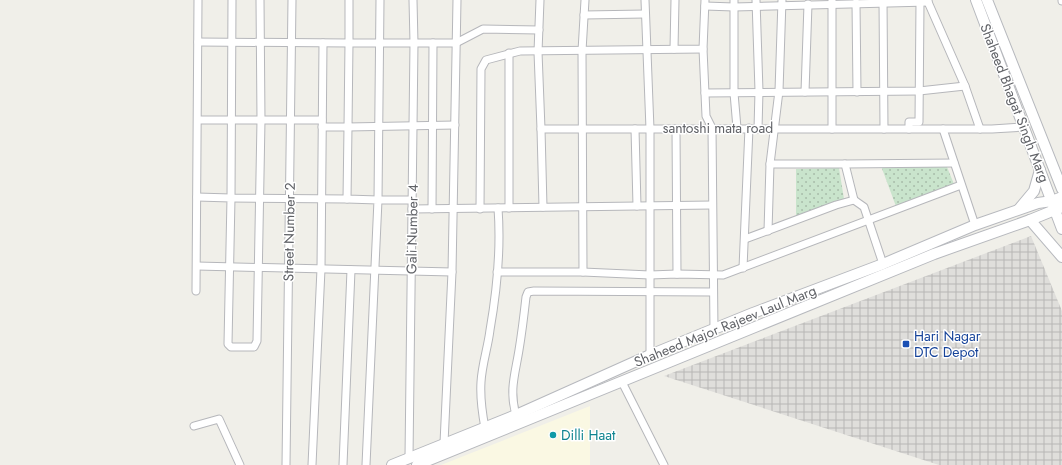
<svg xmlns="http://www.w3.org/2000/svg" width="1062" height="465" viewBox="0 0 1062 465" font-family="Jost,sans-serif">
  <defs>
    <pattern id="industrial-grid" width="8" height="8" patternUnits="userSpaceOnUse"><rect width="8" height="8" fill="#dfdedb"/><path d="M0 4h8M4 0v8" fill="none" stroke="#b8b7b5"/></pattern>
    <pattern id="park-dots" width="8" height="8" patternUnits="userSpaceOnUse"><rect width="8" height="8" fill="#c9e4cc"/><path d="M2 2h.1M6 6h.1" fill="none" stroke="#a7bca9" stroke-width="1.8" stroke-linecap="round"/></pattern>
  </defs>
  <rect width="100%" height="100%" fill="#f0efe9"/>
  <path fill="#faf8e3" d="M590 406V465H441Z"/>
  <path fill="url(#industrial-grid)" d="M1031 236 1062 311V465H939L664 376Z"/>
  <g fill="url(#park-dots)">
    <path d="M881 166 947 167 956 189 897 209Z"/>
    <path d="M839 168 844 199 796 220V169Z"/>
  </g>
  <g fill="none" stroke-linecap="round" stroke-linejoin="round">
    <defs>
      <g id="street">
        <path d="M232 0 231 198 347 199"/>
        <path d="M380 0 378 200H412"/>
        <path d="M540 0 538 52 541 129H992L1024 127"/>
        <path d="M645 0 650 129V355"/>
        <path d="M734 0V93L737 128"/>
        <path d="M756 0 759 91 758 129"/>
        <path d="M832 0V129"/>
        <path d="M883 0 884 129"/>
        <path d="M1062 0V1"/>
        <path d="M928 2 965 86 980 129"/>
        <path d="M856 3 857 92"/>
        <path d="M705 6 734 7 928 2V0"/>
        <path d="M584 15 645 14"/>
        <path d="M198 42 349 43V0"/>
        <path d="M674 49 675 0"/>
        <path d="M703 49 706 116 712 128 714 331"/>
        <path d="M509 53V208"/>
        <path d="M805 92 808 4"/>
        <path d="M705 93 919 91 965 86"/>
        <path d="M198 120H322"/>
        <path d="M455 125 348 127 349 43H456L483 29 539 30"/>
        <path d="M322 127H348L347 199 378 200 366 465"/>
        <path d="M541 129 543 207"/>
        <path d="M635 129 637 206"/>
        <path d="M676 129 677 274"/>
        <path d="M909 129V122H919L920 2"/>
        <path d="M943 129 975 225"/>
        <path d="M770 164H845L854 200"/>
        <path d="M845 164 954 163"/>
        <path d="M197 197 231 198 228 344 231 347H254L257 341 261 120 260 0"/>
        <path d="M412 209 712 205"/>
        <path d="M432 209 433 43"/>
        <path d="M480 209 481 69 486 60 520 51 703 49 705 0"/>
        <path d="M768 231 770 164 779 91 782 0"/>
        <path d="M745 239 836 205 854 200 864 207 883 264"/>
        <path d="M197 266 452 272"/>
        <path d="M743 268 749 128"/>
        <path d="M497 272H583L650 275 677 274 723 275 961 185"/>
        <path d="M583 272 582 51 585 0"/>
        <path d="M196 291 198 0"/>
        <path d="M622 382 664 465"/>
        <path d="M516 415C509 390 515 375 519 350 522 332 524 315 526 297L528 292 534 291 713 292"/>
        <path d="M194 426 219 419 240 465"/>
        <path d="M485 428C482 412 480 397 481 382 482 364 488 347 490 330 497 290 501 248 498 208"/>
        <path d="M444 443 452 272 457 0"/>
        <path d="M409 458 414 43 413 0"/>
        <path d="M286 465 292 0"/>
        <path d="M312 465 321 269 323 43"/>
        <path d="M343 465 351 270"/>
      </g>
      <g id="secondary">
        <path d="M976 0 1062 229"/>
        <path d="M987 0 1062 189"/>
        <path d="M1019 209 1034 191 1040 170"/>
        <path d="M1030 220 1062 257"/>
        <path d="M392 465 516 415 650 355 753 313 883 264 975 225 1038 203 1052 201 1062 197"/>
        <path d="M417 465 934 254 1030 220 1062 207"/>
      </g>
    </defs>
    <use href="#street" stroke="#b6b7bb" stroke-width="9"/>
    <use href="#secondary" stroke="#b7b9be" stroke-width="12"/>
    <use href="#street" stroke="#fff" stroke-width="7"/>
    <use href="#secondary" stroke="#fff" stroke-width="10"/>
  </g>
  <rect fill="#1a4fb4" stroke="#fff" stroke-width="1.5" x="902" y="340" width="8" height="8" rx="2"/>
  <circle fill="#0f9aa8" stroke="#fff" stroke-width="1.5" cx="553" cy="435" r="4"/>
  <g text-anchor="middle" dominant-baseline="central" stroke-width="3" stroke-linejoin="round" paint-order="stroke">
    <g font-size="14" fill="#606267" stroke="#fff">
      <text transform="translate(1015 103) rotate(69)">Shaheed Bhagat Singh Marg</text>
      <text x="718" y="128">santoshi mata road</text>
      <text transform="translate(412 229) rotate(-89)">Gali Number 4</text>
      <text transform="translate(289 232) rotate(-89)">Street Number 2</text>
      <text transform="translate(725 326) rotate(-22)">Shaheed Major Rajeev Laul Marg</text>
    </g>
    <g font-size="14" fill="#164399" stroke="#fff" text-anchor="start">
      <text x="914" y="336">Hari Nagar<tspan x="914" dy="16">DTC Depot</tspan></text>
    </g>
    <g font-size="14" fill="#0d838f" stroke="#fff" text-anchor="start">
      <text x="561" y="435">Dilli Haat</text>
    </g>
  </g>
</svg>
